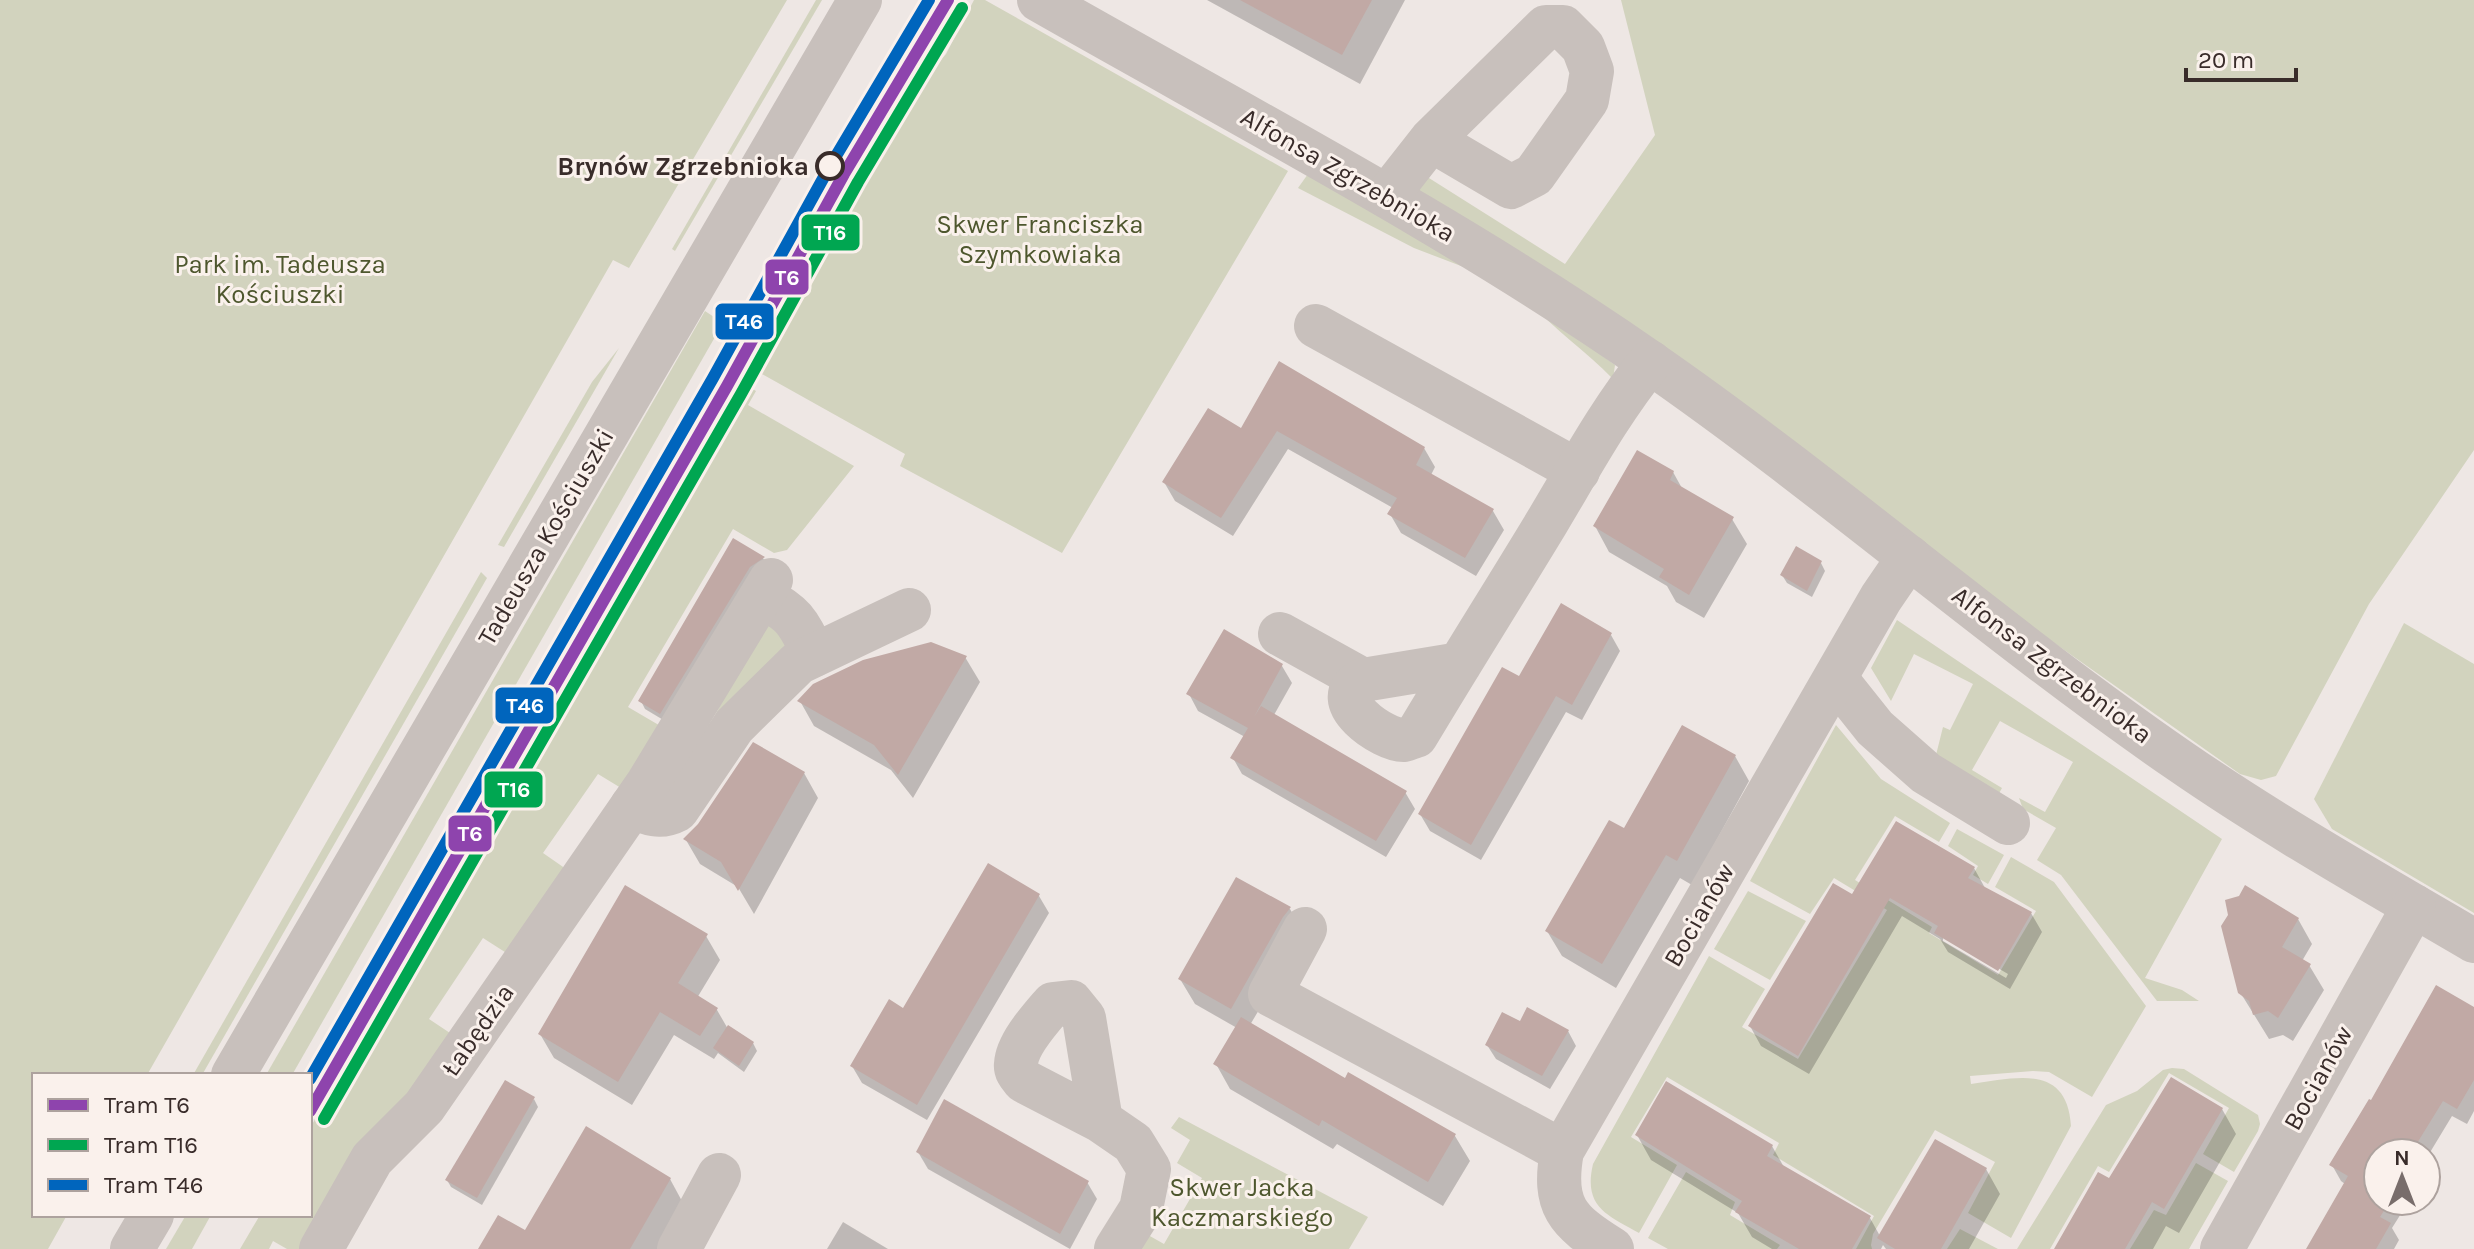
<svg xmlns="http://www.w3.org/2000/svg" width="2474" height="1249" viewBox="0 0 2474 1249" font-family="Karla,sans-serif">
  <rect width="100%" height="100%" fill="#eee7e4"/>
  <g fill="#d2d3be">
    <path d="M0 0H787L629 268 613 260 147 1075H34V1215H67L48 1249H0Z"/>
    <path d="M816 0H822L675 251 672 249Z"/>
    <path d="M974 0H985L1288 171 1062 553 900 466 905 454 760 373 927 76 946 54Z"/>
    <path d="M1621 0H2474V450L2369 604 2276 776 2261 780 2240 774 1411 189 1421 173 1565 264 1655 135Z"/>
    <path d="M1308 174 1495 279 1414 248 1298 188Z"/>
    <path d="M1528 300 1615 365 1613 379C1586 351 1554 330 1528 300Z"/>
    <path d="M705 311 723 323 292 1075H266Z"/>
    <path d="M619 348 504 547 498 545 592 382Z"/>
    <path d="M741 382 756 391 748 405 854 466 787 550 774 553 733 529 628 707 669 731 621 788 598 774 543 853 566 869 508 954 483 938 429 1019 453 1035 299 1249H287L273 1241 269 1249H240L260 1215H310V1128Z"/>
    <path d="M481 572 487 578 202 1075H193Z"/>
    <path d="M1897 620 2222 839 2145 978 2182 990 2199 1001H2157L2061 875 2037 860 2056 828 2023 809 2019 798 2045 812 2073 762 2000 721 1972 770 2002 788 1993 804 1936 755 1943 727 1950 730 1973 684 1914 654 1891 701 1871 668Z"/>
    <path d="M767 623 789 644 673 796 758 633Z"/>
    <path d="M2404 623 2474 664V913L2332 829 2314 799Z"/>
    <path d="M1836 725 1881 779 1950 823 1939 842 1895 816 1855 880 1932 927 1929 933 1998 975 2036 911 1995 887 2011 857 2054 882 2146 1006 2092 1097 2049 1072 2033 1071 1970 1076 1971 1084C2016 1078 2067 1063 2071 1126L2011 1238 1968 1213 1995 1162 1935 1130 1873 1234 1871 1245 1872 1249H1856L1874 1216 1773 1155 1779 1143 1667 1077 1631 1137 1677 1165 1639 1233C1607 1215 1583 1207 1593 1164L1709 956 1765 989 1742 1027 1798 1059 1887 910 1834 878 1810 914 1750 881Z"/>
    <path d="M1957 829 2004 855 1988 884 1973 875 1978 866 1948 846Z"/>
    <path d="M1748 891 1806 921 1770 980 1714 949Z"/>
    <path d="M2172 1068 2184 1069 2258 1115 2260 1124 2258 1131 2234 1172 2203 1154 2229 1108 2169 1073 2109 1172 2098 1166 2050 1249H2017L2106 1105 2137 1091 2163 1070Z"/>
    <path d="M1179 1117 1368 1217 1349 1249H1132L1141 1231 1164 1244 1202 1178 1177 1163 1190 1140 1171 1128Z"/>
    <path d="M2196 1163 2228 1181 2189 1249H2130L2154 1210 2166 1215Z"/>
    <path d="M1686 1172 1735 1202 1730 1215 1780 1245 1777 1249H1668L1648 1238Z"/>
    <path d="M186 1215H211L192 1249H166Z"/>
    <path d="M1960 1229 1998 1249H1947Z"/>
  </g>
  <g fill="#0003" fill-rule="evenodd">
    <path d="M1207 0H1405L1360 84Z"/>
    <path d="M1279 364 1424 448 1435 467 1431 475 1493 511 1504 530 1476 576 1401 533 1390 514 1393 508 1288 449 1233 536 1175 501 1164 482 1242 431Z"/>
    <path d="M1673 472 1683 490 1732 519 1747 544 1704 618 1676 602 1667 586 1609 552 1595 526Z"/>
    <path d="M734 540 763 558 767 565 665 721 645 709 641 701Z"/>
    <path d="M1821 563 1825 571 1812 597 1787 583 1782 575Z"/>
    <path d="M1225 632 1282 666 1292 683 1274 715 1405 792 1415 809 1386 857 1242 774 1233 758 1245 737 1198 711 1189 694Z"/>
    <path d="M1611 635 1620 651 1582 720 1566 712 1481 860 1430 831 1420 814 1520 679Z"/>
    <path d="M965 657 980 682 913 798 891 770 814 726 800 701Z"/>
    <path d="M1735 756 1749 781 1692 885 1680 878 1616 988 1562 956 1547 931 1624 831Z"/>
    <path d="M804 773 818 798 754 914 738 887 700 864 686 840Z"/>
    <path d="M988 866 1039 896 1049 913 927 1120 862 1083 852 1066 904 1011Z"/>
    <path d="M1974 868 1985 888 2031 913 2042 932 2010 989 1948 952 1940 939 1902 916 1809 1074 1761 1046 1750 1026 1853 897ZM1943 936 2008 974 2006 978 1943 941Z"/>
    <path d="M1237 879 1290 909 1304 934 1250 1025 1346 1081 1349 1074 1455 1136 1470 1161 1443 1206 1337 1144 1333 1149 1230 1089 1216 1064 1237 1028 1195 1004 1180 979Z"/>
    <path d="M2298 919 2312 944 2302 961 2309 965 2324 990 2293 1041 2283 1035 2269 1039 2240 992Z"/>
    <path d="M706 936 720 960 697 998 717 1010 728 1029 753 1043 757 1051 744 1072 718 1053 714 1059 674 1035 632 1105 554 1058 540 1034Z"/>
    <path d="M2474 1009V1111L2467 1124 2452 1116 2426 1159V1153H2378V1201H2409L2392 1228 2399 1240 2394 1249H2308L2345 1184 2341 1181 2332 1165Z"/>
    <path d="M1521 1023 1568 1031 1576 1046 1550 1089 1496 1059 1487 1045Z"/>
    <path d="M534 1099 538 1107 482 1205 451 1187 447 1180Z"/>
    <path d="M2222 1109 2236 1134 2179 1233 2166 1226 2153 1249H2057L2110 1181Z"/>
    <path d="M1637 1135 1772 1146 1785 1169 1870 1218 1880 1236 1986 1169 2000 1194 1969 1249H1886L1883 1245 1881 1249H1772L1752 1237 1738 1213 1651 1160Z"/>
    <path d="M918 1152 1087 1182 1097 1199 1070 1249 928 1169Z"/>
    <path d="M670 1179 683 1203 657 1249H481Z"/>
    <path d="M843 1222 888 1249H827Z"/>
  </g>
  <g fill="#c1a9a5">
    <path d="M1240 0H1372L1342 55Z"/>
    <path d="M1279 361 1425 447 1416 465 1494 509 1465 558 1387 514 1397 498 1277 431 1221 518 1162 482 1208 408 1241 428Z"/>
    <path d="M1637 450 1674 471 1670 480 1734 517 1689 595 1659 577 1664 569 1593 526Z"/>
    <path d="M733 538 765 557 750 567 660 714 638 701Z"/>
    <path d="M1796 546 1822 561 1807 591 1780 575Z"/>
    <path d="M1561 603 1612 633 1572 705 1556 696 1471 845 1418 814 1502 667 1519 676Z"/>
    <path d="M1224 629 1283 664 1254 717 1261 706 1407 791 1376 841 1230 758 1248 728 1186 694Z"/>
    <path d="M931 642 967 656 898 775 874 745 797 701 813 684 863 660Z"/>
    <path d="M1682 725 1736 755 1677 861 1666 855 1602 964 1545 931 1609 820 1624 828Z"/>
    <path d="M753 742 805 772 738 891 721 862 683 839 698 824Z"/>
    <path d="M1896 821 1975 867 1968 878 2032 912 1998 971 1934 933 1938 926 1890 898 1798 1056 1748 1026 1833 883 1852 894Z"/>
    <path d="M988 863 1040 894 917 1105 850 1066 889 999 903 1008Z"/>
    <path d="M1236 877 1291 907 1283 917 1231 1009 1178 979Z"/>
    <path d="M625 885 708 934 678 983 718 1008 700 1036 660 1012 618 1082 538 1034Z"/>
    <path d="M2245 885 2299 918 2282 947 2311 964 2278 1018 2268 1011 2253 1015 2249 1001 2238 993 2221 926 2228 915 2225 900 2239 896Z"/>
    <path d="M2436 985 2474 1007V1080L2457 1109 2443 1101 2411 1153H2378V1201H2390L2380 1217 2391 1223 2376 1249H2306L2348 1176 2329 1165 2369 1099 2371 1100Z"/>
    <path d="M1527 1007 1569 1030 1542 1076 1485 1045 1502 1012 1520 1021Z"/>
    <path d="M1241 1017 1345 1078 1348 1072 1456 1134 1428 1182 1322 1120 1319 1126 1213 1064Z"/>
    <path d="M728 1025 754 1042 739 1066 713 1048Z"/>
    <path d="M2171 1077 2223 1108 2164 1209 2152 1202 2125 1249H2054L2098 1172 2109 1178Z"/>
    <path d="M505 1080 535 1097 477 1198 445 1180Z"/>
    <path d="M1666 1081 1773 1145 1767 1156 1871 1216 1852 1249H1799L1735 1212 1742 1201 1635 1135Z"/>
    <path d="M944 1099 1089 1181 1060 1234 916 1152Z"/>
    <path d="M586 1126 671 1178 630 1249H478L498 1215 525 1230Z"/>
    <path d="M1935 1139 1987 1168 1941 1249H1895L1877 1238Z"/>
  </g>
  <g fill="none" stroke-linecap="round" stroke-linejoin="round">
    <g stroke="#c8c0bc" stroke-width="44">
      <path d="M1039 0C1244 117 1454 226 1648 361 1830 487 1997 635 2180 761 2274 826 2375 883 2474 941"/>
      <path d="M1387 196 1431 140 1546 27H1563L1583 47 1592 71 1587 100 1534 175 1511 187 1431 140"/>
      <path d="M1316 326 1578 471"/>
      <path d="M762 597C795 614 798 622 814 655"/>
      <path d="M1280 634 1363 680"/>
      <path d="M1460 664 1363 680C1323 700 1384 741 1404 740 1408 739 1412 737 1416 736 1459 664 1504 593 1547 522 1580 467 1610 411 1650 362"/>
      <path d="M1836 679 1875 728 1926 773 2008 823"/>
      <path d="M632 806C648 814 660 819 677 810L734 726 798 663 909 610"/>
      <path d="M1305 929 1270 994 1562 1151"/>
      <path d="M233 1075 860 0"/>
      <path d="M1101 1121 1084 1018 1071 1002 1053 1004C1041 1018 1017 1044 1016 1064 1015 1071 1020 1076 1024 1081L1101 1121 1133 1143 1149 1169 1141 1209 1116 1249"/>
      <path d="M132 1249 152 1215"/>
      <path d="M321 1249 372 1159 424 1107 648 783 771 580"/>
      <path d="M679 1249 719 1175"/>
      <path d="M1612 1249C1567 1221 1552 1206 1562 1151L1881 598 1909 557"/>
      <path d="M2222 1249 2414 906"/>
    </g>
    <defs>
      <path id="tram-1" d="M310 1111 727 386 844 174 948 0"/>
      <path id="tram-2" d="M324 1119 741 394 858 182 962 8"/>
      <path id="tram-3" d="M310 1079 713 378 830 166 929 0"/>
    </defs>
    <use href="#tram-1" stroke="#faf1ec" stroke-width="18"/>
    <use href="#tram-2" stroke="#faf1ec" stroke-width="18"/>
    <use href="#tram-3" stroke="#faf1ec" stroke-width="18"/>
    <use href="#tram-1" stroke="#8e44ad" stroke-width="12"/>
    <use href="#tram-2" stroke="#00a651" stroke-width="12"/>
    <use href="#tram-3" stroke="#0065bd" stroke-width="12"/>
  </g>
  <circle fill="#faf1ec" stroke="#392c2a" stroke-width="4" cx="830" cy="166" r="13"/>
  <g text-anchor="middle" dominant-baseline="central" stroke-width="6" stroke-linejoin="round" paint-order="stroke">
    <g font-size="26" font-weight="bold" fill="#392c2a" stroke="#faf1ec" text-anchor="end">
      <text x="809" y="166">Brynów Zgrzebnioka</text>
    </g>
    <g font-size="26" fill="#392c2a" stroke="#faf1ec">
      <text transform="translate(1348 175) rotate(30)">Alfonsa Zgrzebnioka</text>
      <text transform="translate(546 537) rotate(-60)">Tadeusza Kościuszki</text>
      <text transform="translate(2052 665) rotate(37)">Alfonsa Zgrzebnioka</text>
      <text transform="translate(1699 915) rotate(-60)">Bocianów</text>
      <text transform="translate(478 1030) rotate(-55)">Łabędzia</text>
      <text transform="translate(2318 1078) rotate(-61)">Bocianów</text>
    </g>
    <g font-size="26" fill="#4e572e" stroke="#faf1ec">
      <text x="1040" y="224">Skwer Franciszka<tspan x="1040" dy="30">Szymkowiaka</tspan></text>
      <text x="280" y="264">Park im. Tadeusza<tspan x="280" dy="30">Kościuszki</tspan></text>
      <text x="1242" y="1187">Skwer Jacka<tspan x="1242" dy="30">Kaczmarskiego</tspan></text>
    </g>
  </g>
  <g stroke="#faf1ec" stroke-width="3">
    <rect x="800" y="213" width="61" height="39" rx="8" fill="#00a651"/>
    <rect x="764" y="258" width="46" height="38" rx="8" fill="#8e44ad"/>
    <rect x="714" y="302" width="61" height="39" rx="8" fill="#0065bd"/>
    <rect x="494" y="686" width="61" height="39" rx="8" fill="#0065bd"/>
    <rect x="483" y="770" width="61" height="39" rx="8" fill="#00a651"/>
    <rect x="447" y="814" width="46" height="39" rx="8" fill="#8e44ad"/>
  </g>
  <g font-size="22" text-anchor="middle" font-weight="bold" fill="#fff">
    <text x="830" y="240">T16</text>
    <text x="787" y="285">T6</text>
    <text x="744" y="329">T46</text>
    <text x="525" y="713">T46</text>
    <text x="514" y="797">T16</text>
    <text x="470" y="841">T6</text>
  </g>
  <rect x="32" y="1073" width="280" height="144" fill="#faf1ec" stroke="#ada29e" stroke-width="2"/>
  <rect x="48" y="1099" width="40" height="12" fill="#8e44ad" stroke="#ada29e" stroke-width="2"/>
  <text x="104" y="1113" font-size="24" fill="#392c2a">Tram T6</text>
  <rect x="48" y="1139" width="40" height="12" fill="#00a651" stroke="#ada29e" stroke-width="2"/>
  <text x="104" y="1153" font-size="24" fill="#392c2a">Tram T16</text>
  <rect x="48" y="1179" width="40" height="12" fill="#0065bd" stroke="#ada29e" stroke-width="2"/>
  <text x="104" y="1193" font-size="24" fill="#392c2a">Tram T46</text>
  <g transform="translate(2402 1177)"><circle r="38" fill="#faf1ec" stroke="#ada29e" stroke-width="2"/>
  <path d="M0-6L14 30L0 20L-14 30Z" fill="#786d6b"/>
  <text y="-12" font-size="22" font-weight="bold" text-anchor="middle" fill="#392c2a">N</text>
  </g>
  <path d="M2186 68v12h110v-12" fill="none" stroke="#392c2a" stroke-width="4"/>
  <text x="2198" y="68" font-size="24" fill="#392c2a" stroke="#faf1ec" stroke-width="6" paint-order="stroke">20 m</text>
</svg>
